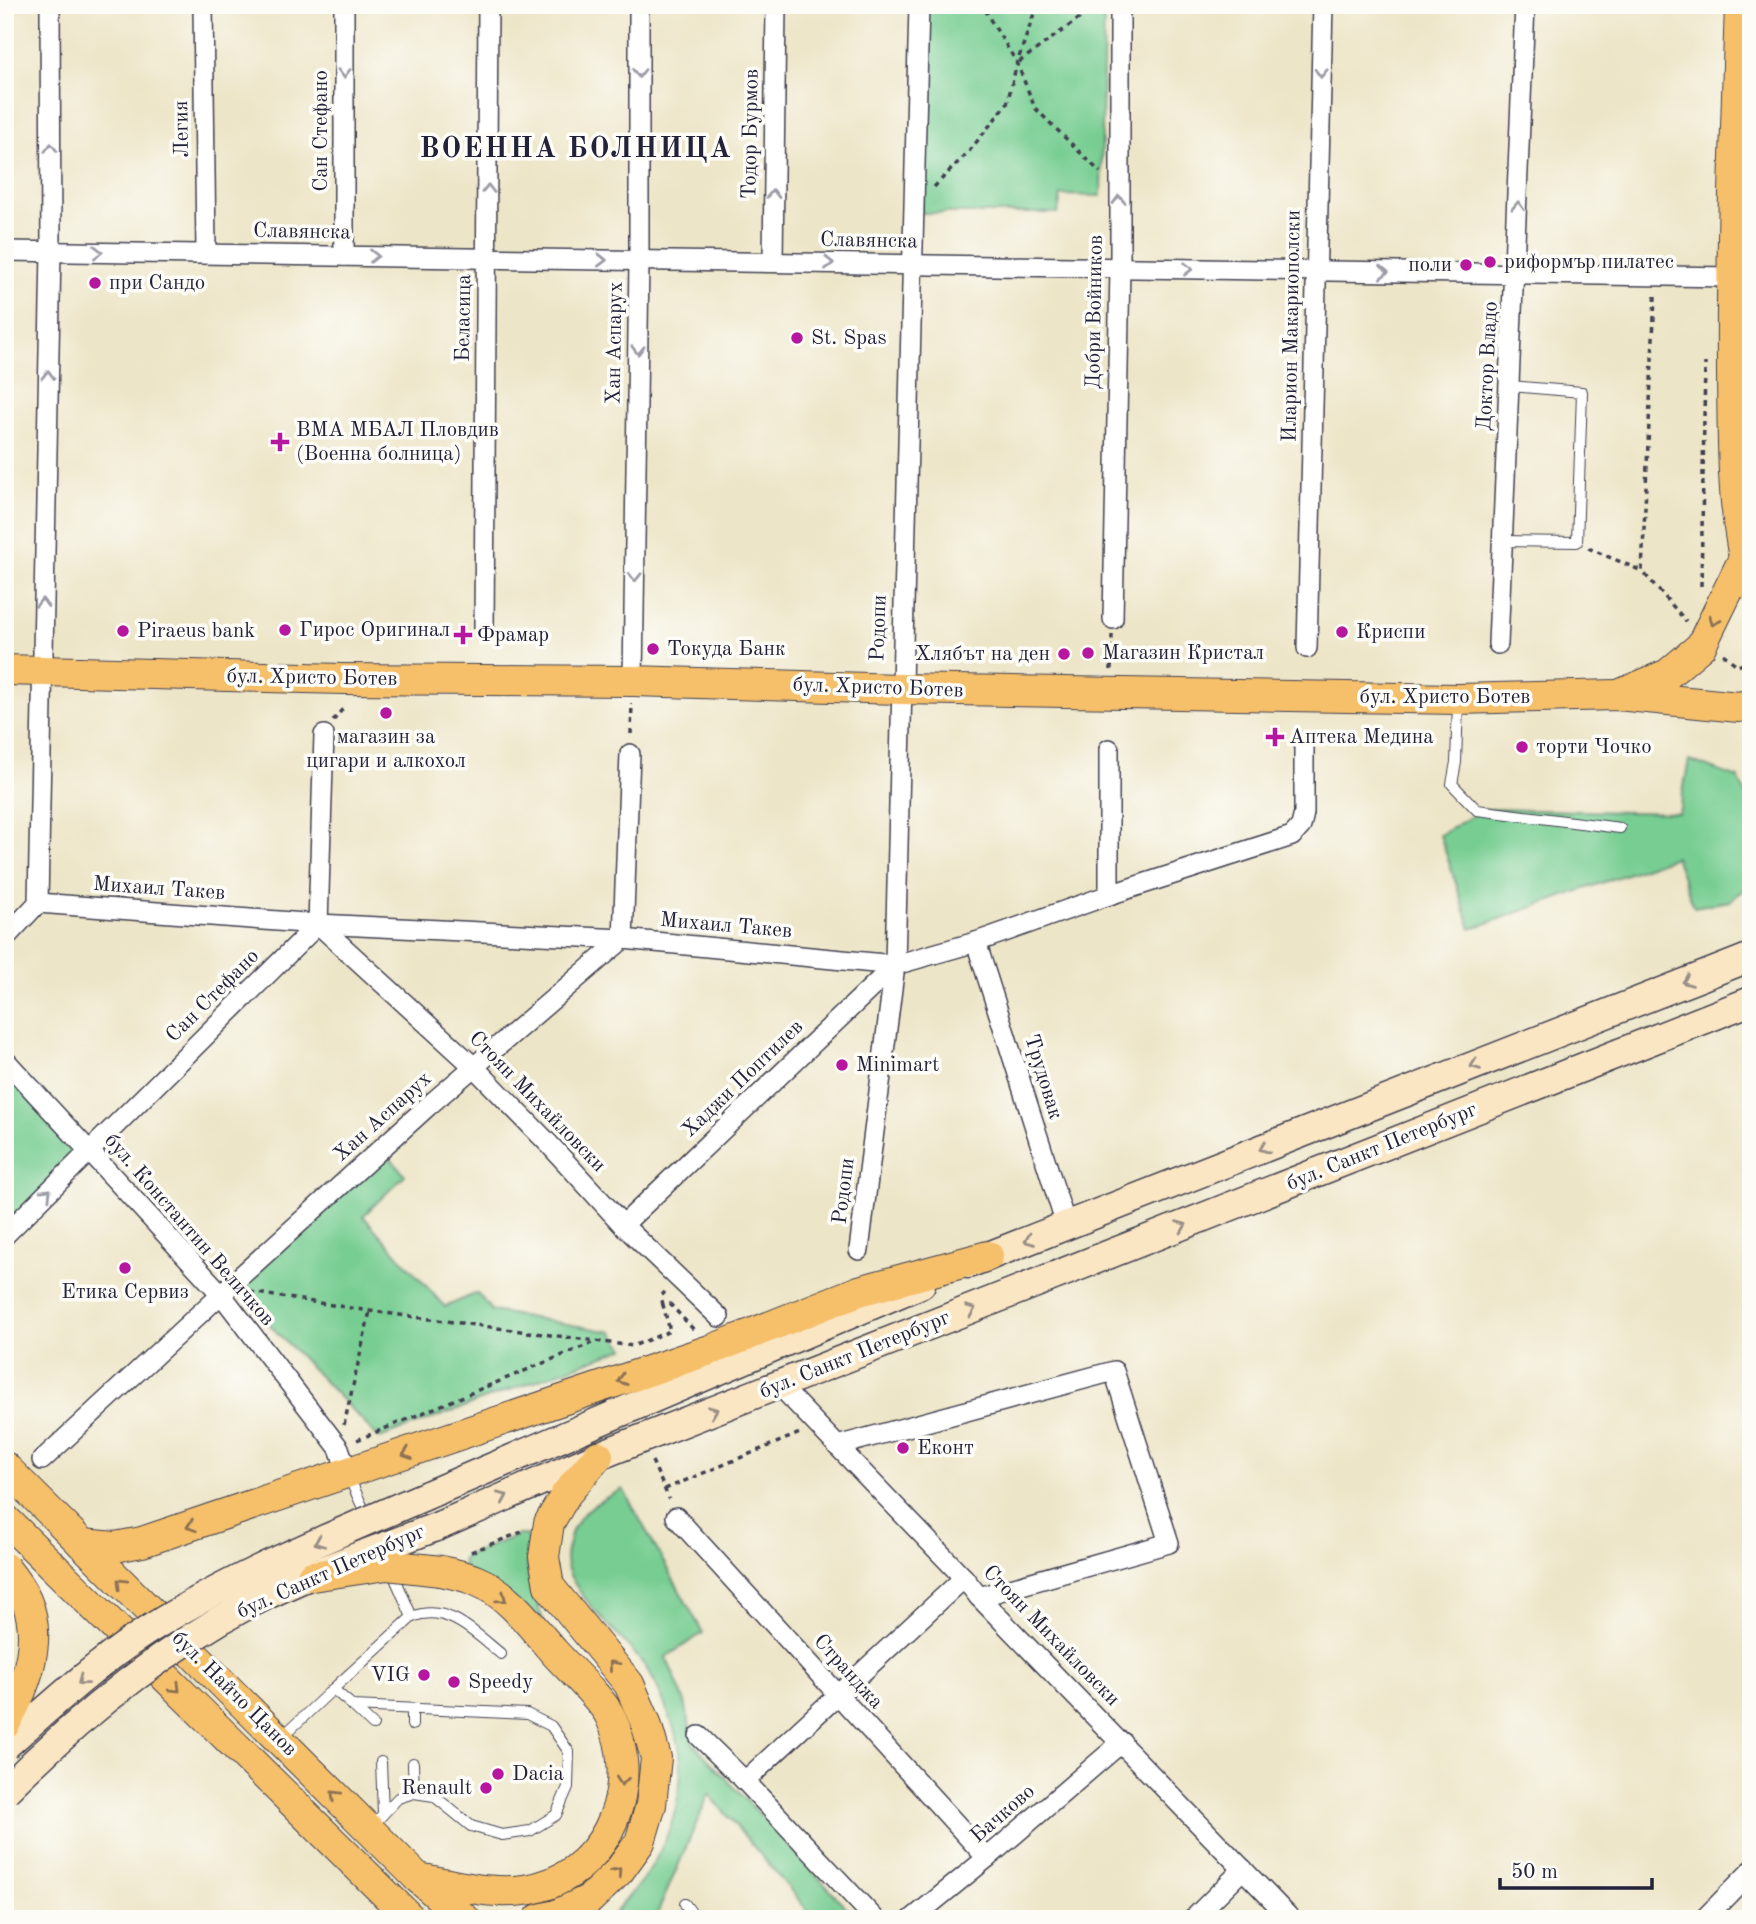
<svg xmlns="http://www.w3.org/2000/svg" width="1756" height="1924" viewBox="0 0 1756 1924" font-family="'Old Standard TT',serif">
  <rect width="100%" height="100%" fill="#fdfcf7"/>
  <filter id="ink" filterUnits="userSpaceOnUse"><feTurbulence type="fractalNoise" baseFrequency=".0143" numOctaves="2"/><feDisplacementMap in="SourceGraphic" scale="14" xChannelSelector="R" yChannelSelector="G"/><feConvolveMatrix kernelMatrix="1 2 1 2 8 2 1 2 1" color-interpolation-filters="sRGB"/></filter>
  <filter id="wash" filterUnits="userSpaceOnUse"><feTurbulence type="fractalNoise" baseFrequency=".00686" numOctaves="4" result="noise"/><feDisplacementMap in="SourceGraphic" scale="28" xChannelSelector="R" yChannelSelector="G"/><feGaussianBlur stdDeviation="1.57" result="paint"/><feColorMatrix in="noise" values="0 0 0 0 0 0 0 0 0 0 0 0 0 0 0 0 0 1.4 0 .05"/><feComposite in="paint" operator="in"/></filter>
  <g filter="url(#wash)">
    <rect width="100%" height="100%" fill="#ede5c7"/>
    <g fill="#77cd92" stroke="#4c7866" stroke-width="2">
      <path d="M926 5H1104L1101 196 1061 195 1058 213H921Z"/>
      <path d="M1689 760 1738 778 1751 804V883L1730 901 1694 907 1675 857 1471 929 1440 835 1484 809 1679 813Z"/>
      <path d="M5 1075 81 1152 5 1226Z"/>
      <path d="M387 1154 405 1175 363 1216 445 1307 477 1293 492 1311 612 1332 625 1348 379 1438 236 1290Z"/>
      <path d="M623 1489 703 1633 666 1657 685 1702 693 1743 857 1919H815L709 1794 655 1919H610C624 1901 641 1884 653 1864 672 1833 684 1789 680 1752 678 1735 661 1693 652 1677 634 1643 566 1595 566 1558 566 1553 568 1547 569 1542 574 1512 598 1502 623 1489Z"/>
      <path d="M519 1535H526C530 1545 526 1553 527 1563 529 1583 535 1601 543 1619L465 1569 462 1560 464 1556Z"/>
    </g>
  </g>
  <g filter="url(#ink)">
    <g fill="none" stroke-linecap="round" stroke-linejoin="round">
      <defs>
        <g id="lane">
          <path d="M1502 541 1577 542 1582 392 1510 386"/>
          <path d="M1458 703 1456 762 1452 784 1477 810 1620 828"/>
          <path d="M349 1477 380 1546"/>
          <path d="M391 1569 412 1617"/>
          <path d="M333 1689 412 1617C447 1602 476 1634 501 1654"/>
          <path d="M354 1707 373 1725"/>
          <path d="M412 1710V1725"/>
          <path d="M282 1737 333 1689 353 1706 527 1714 551 1726 569 1752 568 1787 556 1815 530 1831 502 1835 471 1826 434 1796 414 1793 398 1798 372 1826"/>
          <path d="M381 1762 383 1812"/>
          <path d="M413 1763 414 1793"/>
          <path d="M685 1904 696 1919"/>
        </g>
        <g id="street">
          <path d="M203 5 206 253"/>
          <path d="M344 5V256"/>
          <path d="M5 251 1731 277"/>
          <path d="M773 262 776 5"/>
          <path d="M1113 619 1120 268V5"/>
          <path d="M484 631 488 5"/>
          <path d="M1498 644 1525 5"/>
          <path d="M1307 648 1323 5"/>
          <path d="M633 681 639 261V5"/>
          <path d="M1109 895V749"/>
          <path d="M38 903 318 924 623 939 895 965 976 942 1109 895 1292 836 1301 826 1304 813V742"/>
          <path d="M318 924 473 1066 549 1144 623 1225 719 1317"/>
          <path d="M5 938 38 903 51 251 50 5"/>
          <path d="M976 942 1066 1225"/>
          <path d="M5 1060 221 1294 339 1448 348 1474"/>
          <path d="M623 1225 895 965"/>
          <path d="M5 1235 318 924 324 735"/>
          <path d="M859 1250 895 965 919 5"/>
          <path d="M779 1385 964 1578 979 1597 1291 1919"/>
          <path d="M837 1446 1114 1371 1169 1543 979 1597"/>
          <path d="M42 1460 221 1294 427 1107 623 939 630 754"/>
          <path d="M676 1517 987 1858"/>
          <path d="M699 1736 745 1781 875 1919"/>
          <path d="M745 1781 964 1578"/>
          <path d="M912 1919 987 1858 1122 1742"/>
          <path d="M1193 1919 1243 1869"/>
          <path d="M1704 1919 1751 1871"/>
        </g>
        <g id="secondary">
          <path d="M968 1264 1751 957"/>
          <path d="M427 1495 921 1284"/>
          <path d="M441 1525 598 1456 1751 1001"/>
        </g>
        <g id="primary">
          <path d="M1740 5C1736 128 1731 251 1732 373 1733 444 1731 517 1751 585"/>
          <path d="M5 670 343 679 633 681 900 689 1458 699 1617 695 1739 707 1751 704"/>
          <path d="M1623 693 1668 674 1701 646 1743 560"/>
          <path d="M5 1467 418 1878 465 1919"/>
          <path d="M5 1519 411 1919"/>
          <path d="M82 1544 115 1547 142 1542 713 1349 859 1291 988 1256"/>
          <path d="M418 1878C457 1885 499 1898 539 1887 611 1868 642 1781 610 1716 602 1699 568 1668 554 1652 532 1627 509 1594 477 1581 466 1576 453 1574 441 1571"/>
          <path d="M539 1919 556 1915 590 1899 619 1871 640 1842 651 1805 656 1758 646 1723 629 1684 549 1586 544 1557 549 1523 566 1494 598 1456"/>
        </g>
      </defs>
      <use href="#lane" stroke="#403f50" stroke-width="12"/>
      <use href="#street" stroke="#403f50" stroke-width="22"/>
      <use href="#secondary" stroke="#403f50" stroke-width="31"/>
      <use href="#primary" stroke="#403f50" stroke-width="32"/>
      <g stroke="#403f50" stroke-width="3.5" stroke-dasharray="5 5" stroke-linecap="butt">
        <path d="M1037 5 1017 63 1035 108 1100 172"/>
        <path d="M1019 62 1098 5"/>
        <path d="M934 187 970 150 1007 104 1017 63 988 16 984 5"/>
        <path d="M1655 296 1642 571 1686 621"/>
        <path d="M1588 548 1642 571"/>
        <path d="M1701 586 1705 363"/>
        <path d="M1723 654 1738 666 1751 661"/>
        <path d="M1111 670 1112 635"/>
        <path d="M333 721 345 706"/>
        <path d="M631 734 632 703"/>
        <path d="M250 1292 370 1311 633 1346 670 1331 663 1305 670 1304 694 1330"/>
        <path d="M663 1305 661 1296 665 1292"/>
        <path d="M344 1425 370 1311"/>
        <path d="M357 1440 592 1343"/>
        <path d="M652 1461 669 1499"/>
        <path d="M665 1489 800 1433"/>
        <path d="M471 1552 522 1532"/>
      </g>
      <use href="#lane" stroke="#fff" stroke-width="10"/>
      <use href="#street" stroke="#fff" stroke-width="19"/>
      <use href="#secondary" stroke="#fbe6c4" stroke-width="28"/>
      <use href="#primary" stroke="#f6c06b" stroke-width="30"/>
      <defs>
        <g id="secondary-bridge">
          <path d="M5 1746C48 1708 97 1663 145 1632 233 1575 331 1537 427 1495"/>
          <path d="M5 1791C77 1719 158 1652 249 1604 310 1572 377 1550 441 1525"/>
        </g>
        <g id="primary-bridge">
          <path d="M5 1568C13 1578 21 1588 26 1600 44 1641 25 1688 5 1724"/>
          <path d="M312 1576 387 1565 441 1571"/>
        </g>
      </defs>
      <use href="#secondary-bridge" stroke="#403f50" stroke-width="31" stroke-linecap="butt"/>
      <use href="#primary-bridge" stroke="#403f50" stroke-width="32" stroke-linecap="butt"/>
      <use href="#secondary-bridge" stroke="#fbe6c4" stroke-width="28"/>
      <use href="#primary-bridge" stroke="#f6c06b" stroke-width="30"/>
    </g>
    <defs><path id="oneway-chevron" d="M-2-3.5L2.5 0L-2 3.5" fill="none" stroke-width="1.6" stroke-linecap="round" stroke-linejoin="round" transform="scale(1.75)"/></defs>
    <g stroke="#9c9ca7">
      <use href="#oneway-chevron" transform="translate(344 73) rotate(90)"/>
      <use href="#oneway-chevron" transform="translate(639 73) rotate(90)"/>
      <use href="#oneway-chevron" transform="translate(1321 73) rotate(92)"/>
      <use href="#oneway-chevron" transform="translate(51 148) rotate(-90)"/>
      <use href="#oneway-chevron" transform="translate(488 189) rotate(-90)"/>
      <use href="#oneway-chevron" transform="translate(773 194) rotate(-89)"/>
      <use href="#oneway-chevron" transform="translate(1119 200) rotate(-91)"/>
      <use href="#oneway-chevron" transform="translate(1518 206) rotate(-88)"/>
      <use href="#oneway-chevron" transform="translate(98 252)"/>
      <use href="#oneway-chevron" transform="translate(374 256)"/>
      <use href="#oneway-chevron" transform="translate(602 260) rotate(1)"/>
      <use href="#oneway-chevron" transform="translate(829 263) rotate(1)"/>
      <use href="#oneway-chevron" transform="translate(1188 269) rotate(1)"/>
      <use href="#oneway-chevron" transform="translate(1384 272) rotate(1)"/>
      <use href="#oneway-chevron" transform="translate(638 350) rotate(91)"/>
      <use href="#oneway-chevron" transform="translate(48 375) rotate(-89)"/>
      <use href="#oneway-chevron" transform="translate(635 577) rotate(91)"/>
      <use href="#oneway-chevron" transform="translate(42 603) rotate(-89)"/>
      <use href="#oneway-chevron" transform="translate(47 1193) rotate(-45)"/>
    </g>
    <g stroke="#8c7153">
      <use href="#oneway-chevron" transform="translate(1714 621) rotate(115)"/>
      <use href="#oneway-chevron" transform="translate(622 1380) rotate(161)"/>
      <use href="#oneway-chevron" transform="translate(407 1454) rotate(161)"/>
      <use href="#oneway-chevron" transform="translate(191 1526) rotate(162)"/>
      <use href="#oneway-chevron" transform="translate(121 1583) rotate(-135)"/>
      <use href="#oneway-chevron" transform="translate(502 1598) rotate(36)"/>
      <use href="#oneway-chevron" transform="translate(613 1665) rotate(-130)"/>
      <use href="#oneway-chevron" transform="translate(176 1688) rotate(45)"/>
      <use href="#oneway-chevron" transform="translate(622 1781) rotate(96)"/>
      <use href="#oneway-chevron" transform="translate(335 1795) rotate(-135)"/>
      <use href="#oneway-chevron" transform="translate(617 1872) rotate(-48)"/>
    </g>
    <g stroke="#998e86">
      <use href="#oneway-chevron" transform="translate(1687 981) rotate(159)"/>
      <use href="#oneway-chevron" transform="translate(1475 1065) rotate(159)"/>
      <use href="#oneway-chevron" transform="translate(1264 1148) rotate(159)"/>
      <use href="#oneway-chevron" transform="translate(1182 1226) rotate(-22)"/>
      <use href="#oneway-chevron" transform="translate(1029 1240) rotate(158)"/>
      <use href="#oneway-chevron" transform="translate(971 1310) rotate(-22)"/>
      <use href="#oneway-chevron" transform="translate(713 1411) rotate(-21)"/>
      <use href="#oneway-chevron" transform="translate(503 1497) rotate(-24)"/>
      <use href="#oneway-chevron" transform="translate(319 1542) rotate(157)"/>
      <use href="#oneway-chevron" transform="translate(82 1681) rotate(142)"/>
    </g>
  </g>
  <g fill="#b5179e" stroke="#fdfcf7" stroke-width="2.5">
    <circle cx="1490" cy="262" r="7"/>
    <circle cx="1466" cy="265" r="7"/>
    <circle cx="95" cy="283" r="7"/>
    <circle cx="797" cy="338" r="7"/>
    <path d="M276.5 431.5h7v7h7v7h-7v7h-7v-7h-7v-7h7z"/>
    <circle cx="285" cy="630" r="7"/>
    <circle cx="123" cy="631" r="7"/>
    <circle cx="1342" cy="632" r="7"/>
    <path d="M459.5 624.5h7v7h7v7h-7v7h-7v-7h-7v-7h7z"/>
    <circle cx="653" cy="649" r="7"/>
    <circle cx="1088" cy="653" r="7"/>
    <circle cx="1064" cy="654" r="7"/>
    <circle cx="386" cy="713" r="7"/>
    <path d="M1271.5 726.5h7v7h7v7h-7v7h-7v-7h-7v-7h7z"/>
    <circle cx="1522" cy="747" r="7"/>
    <circle cx="842" cy="1065" r="7"/>
    <circle cx="125" cy="1268" r="7"/>
    <circle cx="903" cy="1448" r="7"/>
    <circle cx="424" cy="1675" r="7"/>
    <circle cx="454" cy="1682" r="7"/>
    <circle cx="498" cy="1774" r="7"/>
    <circle cx="486" cy="1788" r="7"/>
  </g>
  <g text-anchor="middle" dominant-baseline="central" stroke-width="7" stroke-linejoin="round" paint-order="stroke">
    <g font-size="21" fill="#22223b" stroke="#fdfcf7">
      <text transform="translate(182 129) rotate(-91)">Легия</text>
      <text transform="translate(321 131) rotate(-90)">Сан Стефано</text>
      <text transform="translate(751 134) rotate(-89)">Тодор Бурмов</text>
      <text transform="translate(302 232) rotate(1)">Славянска</text>
      <text transform="translate(869 241) rotate(1)">Славянска</text>
      <text transform="translate(1095 312) rotate(-89)">Добри Войников</text>
      <text transform="translate(464 318) rotate(-89)">Беласица</text>
      <text transform="translate(1292 326) rotate(-89)">Иларион Макариополски</text>
      <text transform="translate(615 343) rotate(-89)">Хан Аспарух</text>
      <text transform="translate(1488 366) rotate(-87)">Доктор Владо</text>
      <text transform="translate(879 628) rotate(-88)">Родопи</text>
      <text transform="translate(312 678) rotate(1)">бул. Христо Ботев</text>
      <text transform="translate(878 688) rotate(2)">бул. Христо Ботев</text>
      <text x="1445" y="697">бул. Христо Ботев</text>
      <text transform="translate(159 889) rotate(4)">Михаил Такев</text>
      <text transform="translate(726 926) rotate(5)">Михаил Такев</text>
      <text transform="translate(213 996) rotate(-45)">Сан Стефано</text>
      <text transform="translate(1043 1077) rotate(73)">Трудовак</text>
      <text transform="translate(743 1079) rotate(-44)">Хаджи Поптилев</text>
      <text transform="translate(537 1102) rotate(46)">Стоян Михайловски</text>
      <text transform="translate(383 1117) rotate(-42)">Хан Аспарух</text>
      <text transform="translate(1382 1147) rotate(-22)">бул. Санкт Петербург</text>
      <text transform="translate(844 1191) rotate(-83)">Родопи</text>
      <text transform="translate(189 1230) rotate(49)">бул. Константин Величков</text>
      <text transform="translate(855 1355) rotate(-22)">бул. Санкт Петербург</text>
      <text transform="translate(331 1572) rotate(-24)">бул. Санкт Петербург</text>
      <text transform="translate(1051 1636) rotate(46)">Стоян Михайловски</text>
      <text transform="translate(848 1672) rotate(48)">Странджа</text>
      <text transform="translate(234 1694) rotate(45)">бул. Найчо Цанов</text>
      <text transform="translate(1003 1814) rotate(-41)">Бачково</text>
    </g>
    <g font-size="21" fill="#22223b" stroke="#fdfcf7" text-anchor="start">
      <text x="1504" y="262">риформър пилатес</text>
      <text x="1452" y="265" text-anchor="end">поли</text>
      <text x="109" y="283">при Сандо</text>
      <text x="811" y="338">St. Spas</text>
      <text x="296" y="430">ВМА МБАЛ Пловдив<tspan x="296" dy="24">(Военна болница)</tspan></text>
      <text x="299" y="630">Гирос Оригинал</text>
      <text x="137" y="631">Piraeus bank</text>
      <text x="1356" y="632">Криспи</text>
      <text x="477" y="635">Фрамар</text>
      <text x="667" y="649">Токуда Банк</text>
      <text x="1102" y="653">Магазин Кристал</text>
      <text x="1050" y="654" text-anchor="end">Хлябът на ден</text>
      <text x="386" y="737" text-anchor="middle">магазин за<tspan x="386" dy="24">цигари и алкохол</tspan></text>
      <text x="1289" y="737">Аптека Медина</text>
      <text x="1536" y="747">торти Чочко</text>
      <text x="856" y="1065">Minimart</text>
      <text x="125" y="1292" text-anchor="middle">Етика Сервиз</text>
      <text x="917" y="1448">Еконт</text>
      <text x="410" y="1675" text-anchor="end">VIG</text>
      <text x="468" y="1682">Speedy</text>
      <text x="512" y="1774">Dacia</text>
      <text x="472" y="1788" text-anchor="end">Renault</text>
    </g>
    <g font-size="28" font-weight="bold" letter-spacing="2" fill="#22223b" stroke="#fdfcf7">
      <text x="576" y="150">ВОЕННА БОЛНИЦА</text>
    </g>
  </g>
  <rect width="1756" height="1924" fill="none" stroke="#fdfcf7" stroke-width="28"/>
  <path d="M1500 1878v10h152v-10" fill="none" stroke="#22223b" stroke-width="3.5"/>
  <text x="1511" y="1878" font-size="21" fill="#22223b" stroke="#fdfcf7" stroke-width="5" paint-order="stroke">50 m</text>
</svg>
